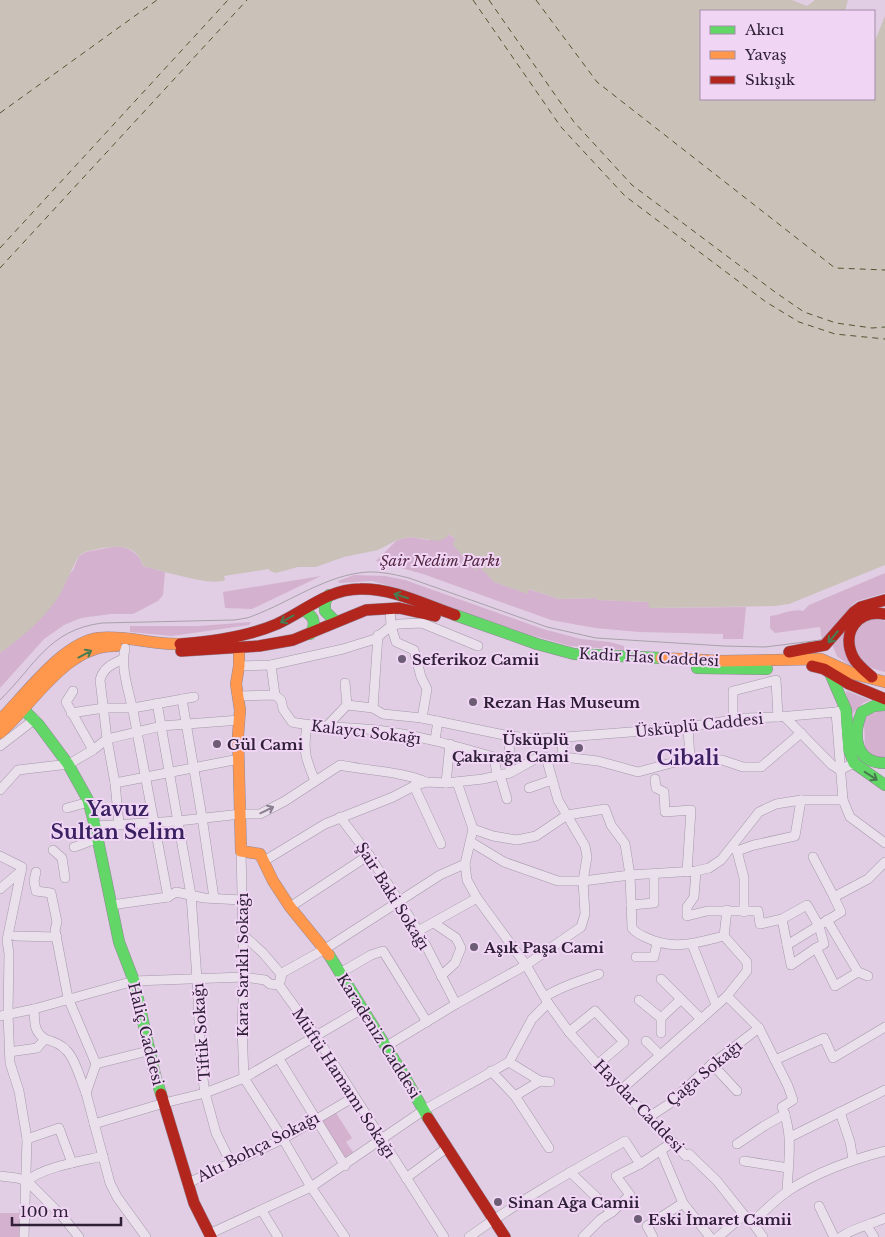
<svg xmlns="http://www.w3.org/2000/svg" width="885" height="1237" viewBox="0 0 885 1237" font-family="'Libre Baskerville',serif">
  <rect width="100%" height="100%" fill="#e1cee4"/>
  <g fill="#d4b1ce">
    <path d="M447 534 455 538 494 582 528 593V589L559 599 597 598V600L649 602 650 608 746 607 743 639H723V634L639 632 595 628 551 620 423 574 376 561 397 540 410 537 428 540Z"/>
    <path d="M117 546C130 548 139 553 143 566L165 572 163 595 158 601 133 614H111L81 618 64 625 44 639 0 688V653L17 638 73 570 79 556 86 552Z"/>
    <path d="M885 573V593L857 601 852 605 822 641 820 627 775 633 770 628V616C781 615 794 608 803 611L809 605Z"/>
    <path d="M354 575 385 576 405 580 543 629 581 639 610 642 624 646V650L570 646 527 634 389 586 372 581 339 583 338 581Z"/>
    <path d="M321 576 252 609 225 608 223 592Z"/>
    <path d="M877 618 885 621V672C876 670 867 667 861 660 848 643 856 621 877 618Z"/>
    <path d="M251 622 249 625 172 636 130 632V626H199Z"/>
    <path d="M847 626 852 666H850L837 656 832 644Z"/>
    <path d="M847 691 870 700 863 703 852 714 846 693Z"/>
    <path d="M885 710V757H872L865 751 864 722 869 714Z"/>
    <path d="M336 1113 352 1138 346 1142 353 1152 341 1161 318 1123Z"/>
    <path d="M0 1213H20L19 1237H0Z"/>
  </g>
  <path fill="#cac1b9" d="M0 0H792L807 6 815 0H848L845 11H701V99H874V43L885 16V565L789 604 775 606 649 608 648 602 597 600V598L559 599 529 589 528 594 494 582 480 567 475 570 453 545 455 538 448 534 447 537 439 541 410 537 397 540 378 550 344 557 316 567H298L276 573 270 571 269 569 224 576 225 580C212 587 159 570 143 566 137 544 117 545 98 549 93 550 85 551 80 555 76 559 65 585 61 593 46 617 23 637 0 653Z"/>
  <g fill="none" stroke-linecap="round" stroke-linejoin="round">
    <g stroke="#525630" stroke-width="1" stroke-dasharray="6 5" stroke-linecap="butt">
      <path d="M473 0 561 127 625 196 766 302 799 322 835 334 885 339"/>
      <path d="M489 0 574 122 632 185 775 292 804 312 836 323 872 328 885 327"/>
      <path d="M536 0 597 82 835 268 885 270"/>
      <path d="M0 113 157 0"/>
      <path d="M0 248 228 0"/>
      <path d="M0 268 247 0"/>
    </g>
    <defs>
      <g id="street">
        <path d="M390 608 391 626 396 642 414 650 421 677 427 689 422 718"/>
        <path d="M125 648C120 671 130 693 134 716 145 776 157 837 168 897"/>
        <path d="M271 665 275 695"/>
        <path d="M239 666 271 665 343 649 375 639 391 626 399 624 422 623 478 646"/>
        <path d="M345 683 347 705"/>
        <path d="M73 691 66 702 93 750"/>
        <path d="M239 696 275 695 281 700 283 709 292 722C320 728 349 727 377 730 417 735 456 746 494 757L497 774H504"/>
        <path d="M182 699 202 817 214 898"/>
        <path d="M157 703 191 895 197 979 201 1065 205 1093 216 1133 231 1163"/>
        <path d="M373 708 378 635"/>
        <path d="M836 712 843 800 850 817 885 843"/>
        <path d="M71 713 104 708H133L194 697"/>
        <path d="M784 716 832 765 840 770 854 763"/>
        <path d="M733 720V691L776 680 778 717"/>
        <path d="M307 725C303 751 305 757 315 781"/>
        <path d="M327 726 347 705 373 708 383 714 422 718 509 736 540 739 682 728 746 718 778 717 836 712 846 710"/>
        <path d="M688 727 690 758"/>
        <path d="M509 736 510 773"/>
        <path d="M562 738 563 757"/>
        <path d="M435 740 438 721"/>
        <path d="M0 746 35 719"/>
        <path d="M500 775 507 799"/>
        <path d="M655 779 656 788 664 792 665 812 691 810 687 872"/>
        <path d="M457 782 473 829 465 864 467 880 477 898 526 965 548 1003 569 1032 599 1066 686 1156 689 1154 717 1181 744 1215 752 1222 763 1237"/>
        <path d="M115 783 239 759"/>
        <path d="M446 783 450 744"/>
        <path d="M414 786 441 844"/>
        <path d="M529 788 552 780"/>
        <path d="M0 790 18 770 69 764 93 750 107 739 161 726 240 720"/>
        <path d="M67 808 89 802"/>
        <path d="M340 817 369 855 419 932 456 1004"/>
        <path d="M119 824 115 783 107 739 100 680C103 668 112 664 123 659"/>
        <path d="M96 826 178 821 241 814H260L285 801 340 765C368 771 400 771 426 782"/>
        <path d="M473 829 493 836 517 840 536 836 567 815 605 809 611 825 625 844 630 875 632 928C636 933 640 935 645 937 673 951 696 943 724 936"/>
        <path d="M471 842 504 862 558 881H583L630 875 696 871 709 868 721 860 759 812 776 804 801 800H843"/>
        <path d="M74 847C82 845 89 840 97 840"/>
        <path d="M732 847 737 851 754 845 795 836 801 800"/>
        <path d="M53 850 62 858 65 878"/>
        <path d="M241 851 244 977 242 1028 244 1078 283 1139 311 1187 345 1237"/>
        <path d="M737 851 744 878V912"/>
        <path d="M0 856 22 867 7 940 9 954 8 1014 10 1063 19 1091 27 1139 24 1237"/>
        <path d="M813 857 834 897"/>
        <path d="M264 861 325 824 393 797 414 786 426 782 446 783 483 779 510 773 537 758 563 757 598 761 638 772 690 758 722 760 743 767H761L801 733"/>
        <path d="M696 871 694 897 687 907V916L707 911H758L760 924 782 919 807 905 819 926 824 944 816 948 835 986 858 972 868 976"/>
        <path d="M36 872 34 881 36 891 51 893 57 922 55 930 68 998 96 1064 86 1093 110 1183 117 1197 146 1237"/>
        <path d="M0 889 21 871"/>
        <path d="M111 905 168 897 176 892 204 898 242 900"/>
        <path d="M631 905 654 903V874"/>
        <path d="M290 907 369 855"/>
        <path d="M782 919 791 965 816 948"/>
        <path d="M827 920 858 972"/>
        <path d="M434 923 456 938 461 948 455 963 441 976"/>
        <path d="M418 931 477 898"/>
        <path d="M243 935 262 952 281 974 279 985 316 1036 444 1237"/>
        <path d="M15 936 57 937"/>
        <path d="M724 936 727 910"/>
        <path d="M692 944 716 1005"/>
        <path d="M787 945 841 912 834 897 868 879 885 862"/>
        <path d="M636 957H654L657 943"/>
        <path d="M340 973 371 955 383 951 427 1022"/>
        <path d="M281 979 282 973 325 949 440 875 465 864"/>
        <path d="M661 979 701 1019"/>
        <path d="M727 996 759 1028 788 1086 793 1100 782 1107C794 1135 788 1163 787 1192"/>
        <path d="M545 997C561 986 581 981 599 974"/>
        <path d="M639 1000 661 1018V1033"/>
        <path d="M34 1009C35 1022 33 1031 45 1039"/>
        <path d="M0 1016 34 1009 134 981 244 977 265 980 270 984 279 985"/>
        <path d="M661 1018 681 999"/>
        <path d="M569 1032 595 1011 624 1042 598 1064"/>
        <path d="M646 1041 660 1055"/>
        <path d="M385 1047 456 1004 526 965 581 927 585 914 583 881 587 857 585 846 558 800 546 757"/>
        <path d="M9 1052 37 1048 45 1039C52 1041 61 1044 66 1050 75 1058 81 1081 86 1093"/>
        <path d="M279 1059 345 1166"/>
        <path d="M775 1060 824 1038 833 1058 885 1027"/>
        <path d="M509 1062 540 1081"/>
        <path d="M96 1064 148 1051"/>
        <path d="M712 1064 737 1091"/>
        <path d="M491 1071 515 1096 549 1148"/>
        <path d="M622 1089 727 996 747 971V962L724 936"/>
        <path d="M515 1096 540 1081 550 1082"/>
        <path d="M840 1112 850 1142 853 1159"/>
        <path d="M649 1117 669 1104 712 1064 759 1028"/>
        <path d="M94 1124 164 1103 205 1093 244 1078 362 1009"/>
        <path d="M790 1137 885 1090"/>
        <path d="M27 1139 59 1128 72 1163"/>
        <path d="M737 1144 764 1126 785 1114"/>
        <path d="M661 1151 683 1203 710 1237"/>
        <path d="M744 1161 788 1168"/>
        <path d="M570 1172 612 1212"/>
        <path d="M0 1176 17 1178 27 1181 62 1216 79 1237"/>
        <path d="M406 1178 448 1147"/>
        <path d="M27 1181C43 1167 82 1161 103 1156"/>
        <path d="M188 1183 283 1139 354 1097"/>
        <path d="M819 1206 834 1237"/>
        <path d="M262 1211 278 1237"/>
        <path d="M752 1222C764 1212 775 1200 788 1191 815 1173 853 1159 885 1151"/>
        <path d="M867 1226 874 1237"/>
        <path d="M209 1234 311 1187 424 1110 509 1062 532 1019 548 1003"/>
        <path d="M469 1237C519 1201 572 1171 625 1141L640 1164"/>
        <path d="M583 1237 601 1219 612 1212 630 1195 616 1176 640 1164 673 1142"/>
        <path d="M653 1237 647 1226 683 1203"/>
        <path d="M718 1237 744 1215"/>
        <path d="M841 1237C849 1230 874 1223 885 1218"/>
      </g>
      <g id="fast">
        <path d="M329 595 325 602V611L336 622"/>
        <path d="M303 610C314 616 317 623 310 634"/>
        <path d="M455 615 537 644 574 654 661 658"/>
        <path d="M697 668 767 669"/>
        <path d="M830 673 846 710 849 750 854 763 885 785"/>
        <path d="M885 705 874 706 862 712C852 735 855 763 885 763"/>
        <path d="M24 710 39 725 68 764 88 800 95 826 119 942 134 981 155 1075 161 1094"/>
        <path d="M329 955 403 1074 428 1118"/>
      </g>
      <g id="slow">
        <path d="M239 647V666L236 684 240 710 238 736 241 851 260 854 273 881 290 907 329 955"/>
        <path d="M661 658 721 661 821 659 854 674 885 682"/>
        <path d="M0 720C25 695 63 642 99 638 126 635 153 645 180 644"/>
        <path d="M0 733C33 704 67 644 116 646"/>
      </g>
      <g id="jam">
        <path d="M180 644C210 642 249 636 277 624 305 611 328 589 360 589 393 588 425 605 455 615"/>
        <path d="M181 651 259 646 293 640 366 610 399 608 435 616"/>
        <path d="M789 652 825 645 854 612 861 607 885 600"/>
        <path d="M812 666 824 669 849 684 885 699"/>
        <path d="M872 677C865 671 857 665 853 657 841 632 858 609 885 614"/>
        <path d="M161 1094 194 1203 211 1237"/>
        <path d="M428 1118 505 1237"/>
      </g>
    </defs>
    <use href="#street" stroke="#a597a9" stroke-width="10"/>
    <use href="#fast" stroke="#958799" stroke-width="12"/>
    <use href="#slow" stroke="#958799" stroke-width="12"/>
    <use href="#jam" stroke="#958799" stroke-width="12"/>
    <use href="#street" stroke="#eae0ec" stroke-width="9"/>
    <use href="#fast" stroke="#63d668" stroke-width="11"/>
    <use href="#slow" stroke="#ff974d" stroke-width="11"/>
    <use href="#jam" stroke="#b3261e" stroke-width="11"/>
    <path stroke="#a9a0ab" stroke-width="1" d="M0 700C35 666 48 630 102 623L234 620 247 618C283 606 321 578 359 573 375 570 393 574 409 578L547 627 596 638 724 646 765 647 821 640"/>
  </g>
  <defs><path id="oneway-shaft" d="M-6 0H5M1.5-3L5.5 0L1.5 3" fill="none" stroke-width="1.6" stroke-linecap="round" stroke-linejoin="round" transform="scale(1.25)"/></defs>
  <g stroke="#497b50">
    <use href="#oneway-shaft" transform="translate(401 596) rotate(-163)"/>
    <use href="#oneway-shaft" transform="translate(287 619) rotate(151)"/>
    <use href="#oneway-shaft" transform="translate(833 637) rotate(130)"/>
    <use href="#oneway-shaft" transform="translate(85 654) rotate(-28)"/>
    <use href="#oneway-shaft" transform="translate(871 776) rotate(33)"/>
  </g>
  <use stroke="#8c8092" href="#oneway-shaft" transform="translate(267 810) rotate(-26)"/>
  <g fill="#6d5d74" stroke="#f0d5f4" stroke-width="2">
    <circle cx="402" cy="659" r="5"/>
    <circle cx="473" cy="702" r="5"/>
    <circle cx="217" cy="744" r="5"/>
    <circle cx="579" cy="748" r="5"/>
    <circle cx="474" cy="947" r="5"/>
    <circle cx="498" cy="1202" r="5"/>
    <circle cx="638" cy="1219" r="5"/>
  </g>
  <g text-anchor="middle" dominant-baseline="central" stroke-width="4" stroke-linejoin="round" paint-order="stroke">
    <g font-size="15" font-style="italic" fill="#532741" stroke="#f0d5f4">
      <text x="440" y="560">Şair Nedim Parkı</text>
    </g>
    <g font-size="15" fill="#2f2037" stroke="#f0d5f4">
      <text transform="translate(649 657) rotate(3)">Kadir Has Caddesi</text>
      <text transform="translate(699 725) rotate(-6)">Üsküplü Caddesi</text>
      <text transform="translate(366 732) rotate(7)">Kalaycı Sokağı</text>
      <text transform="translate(393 896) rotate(58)">Şair Baki Sokağı</text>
      <text transform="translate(242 965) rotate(-90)">Kara Sarıklı Sokağı</text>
      <text transform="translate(201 1032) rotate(-94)">Tiftik Sokağı</text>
      <text transform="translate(146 1034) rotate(76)">Haliç Caddesi</text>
      <text transform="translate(379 1036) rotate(58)">Karadeniz Caddesi</text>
      <text transform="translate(704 1073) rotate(-40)">Çağa Sokağı</text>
      <text transform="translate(344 1083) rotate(57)">Müftü Hamamı Sokağı</text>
      <text transform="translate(639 1106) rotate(46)">Haydar Caddesi</text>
      <text transform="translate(258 1147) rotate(-27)">Altı Bohça Sokağı</text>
    </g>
    <g font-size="15" font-weight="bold" fill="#2f2037" stroke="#f0d5f4" text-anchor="start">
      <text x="412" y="659">Seferikoz Camii</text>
      <text x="483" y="702">Rezan Has Museum</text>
      <text x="569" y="739" text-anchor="end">Üsküplü<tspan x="569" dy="17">Çakırağa Cami</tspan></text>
      <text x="227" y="744">Gül Cami</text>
      <text x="484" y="947">Aşık Paşa Cami</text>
      <text x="508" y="1202">Sinan Ağa Camii</text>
      <text x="648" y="1219">Eski İmaret Camii</text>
    </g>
    <g font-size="20" font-weight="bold" fill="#392162" stroke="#f0d5f4">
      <text x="688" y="758">Cibali</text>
      <text x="118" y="809">Yavuz<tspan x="118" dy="23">Sultan Selim</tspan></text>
    </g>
  </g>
  <rect x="700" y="10" width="175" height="90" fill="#f0d5f4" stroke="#a38da8"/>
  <rect x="710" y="26" width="25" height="8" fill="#63d668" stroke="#a38da8"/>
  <text x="745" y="35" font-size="15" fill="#2f2037">Akıcı</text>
  <rect x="710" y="51" width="25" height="8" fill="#ff974d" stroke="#a38da8"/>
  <text x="745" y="60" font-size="15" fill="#2f2037">Yavaş</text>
  <rect x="710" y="76" width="25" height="8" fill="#b3261e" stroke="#a38da8"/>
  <text x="745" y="85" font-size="15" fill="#2f2037">Sıkışık</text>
  <path d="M12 1217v8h109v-8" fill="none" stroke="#2f2037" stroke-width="2.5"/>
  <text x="20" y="1217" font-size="15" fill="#2f2037" stroke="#f0d5f4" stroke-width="4" paint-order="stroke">100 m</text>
</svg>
